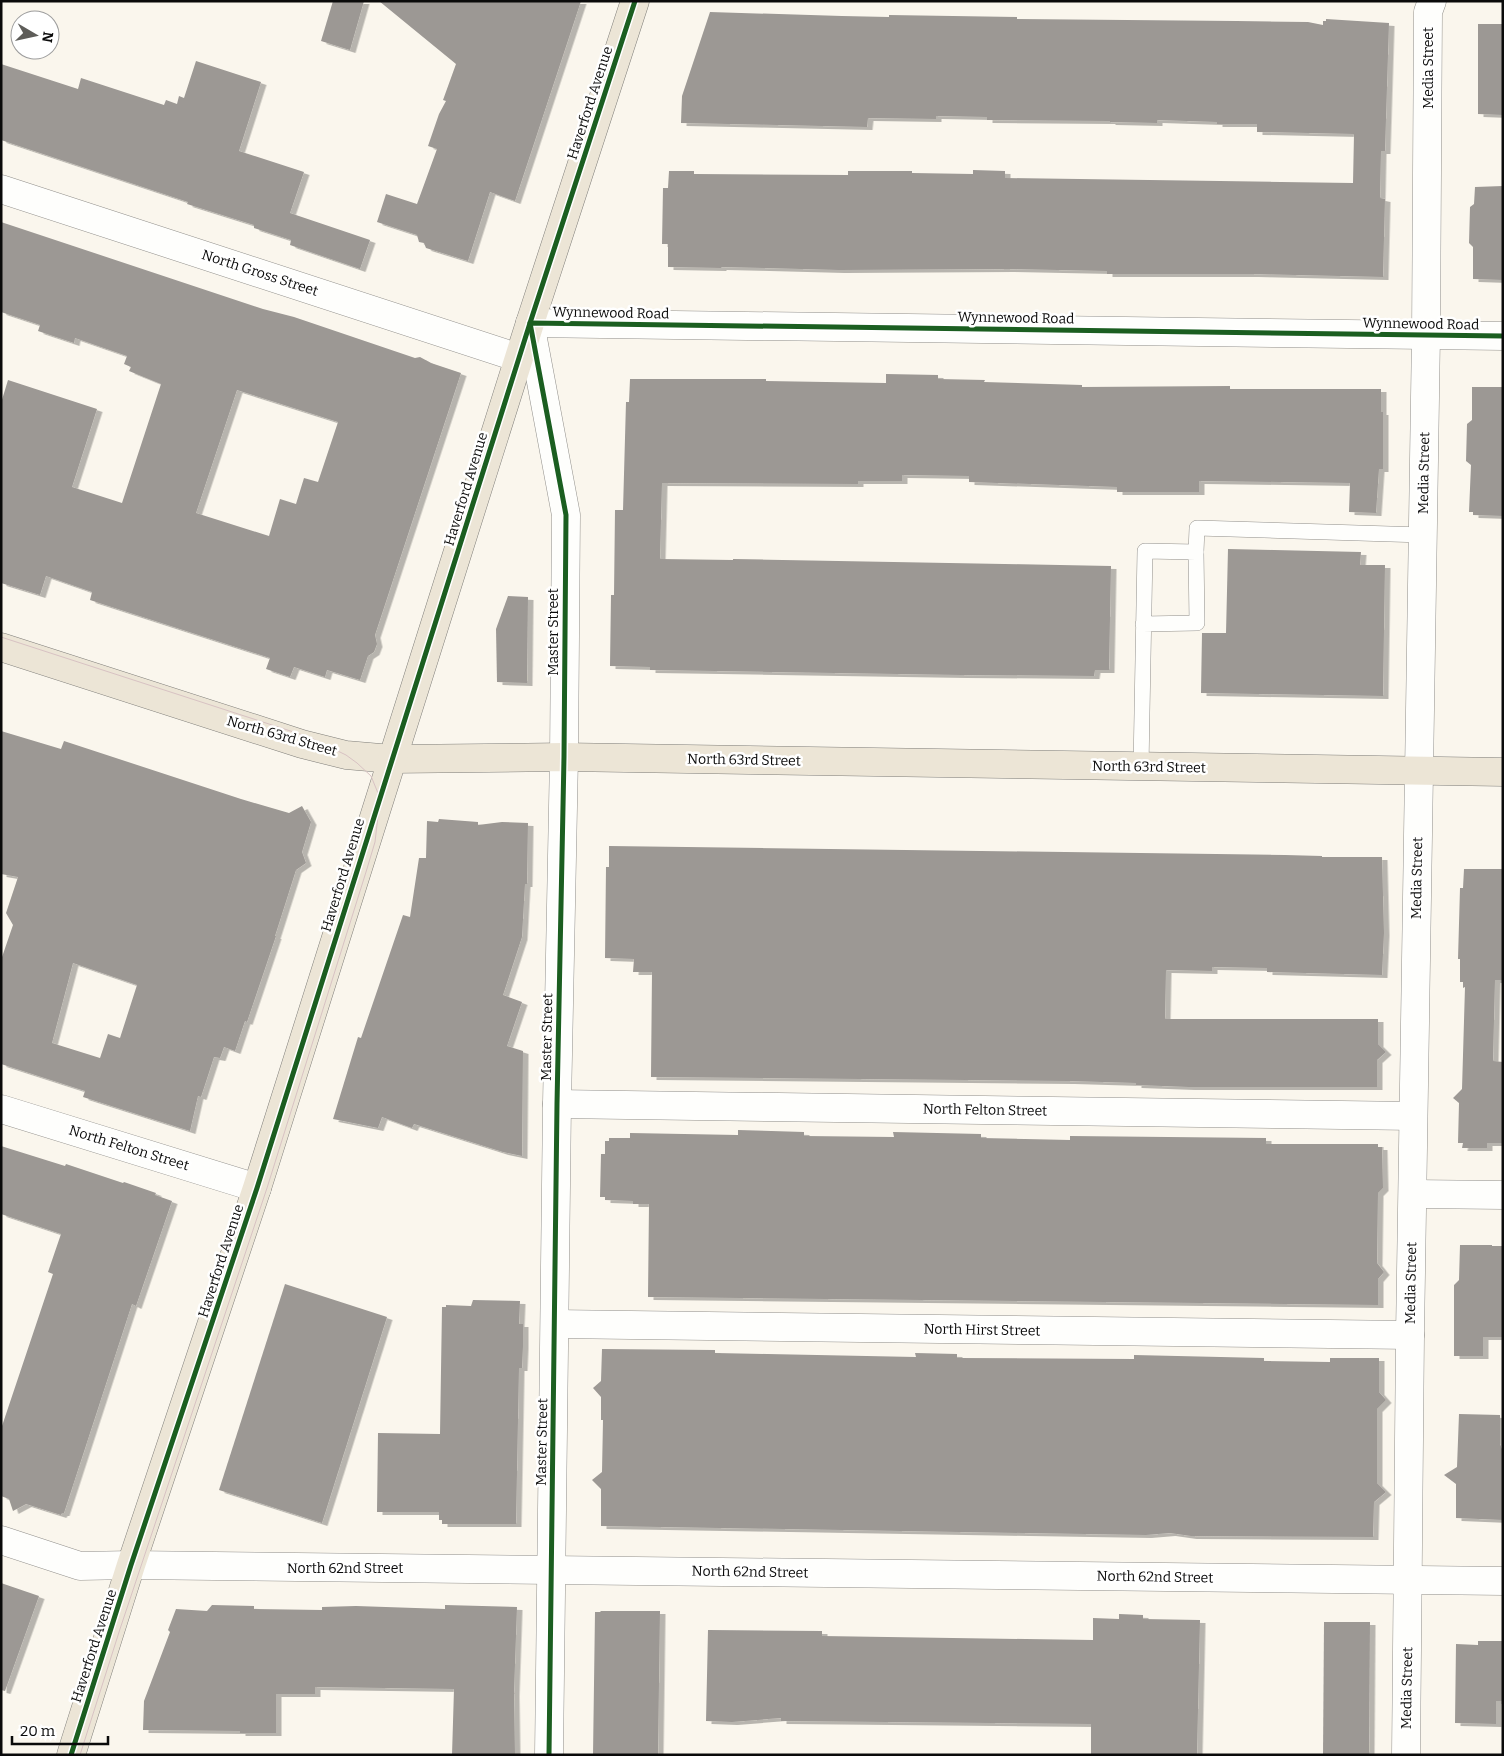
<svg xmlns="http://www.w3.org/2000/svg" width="1504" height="1756" viewBox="0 0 1504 1756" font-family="Bitter,serif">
  <defs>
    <filter id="shadow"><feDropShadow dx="5.5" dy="3" stdDeviation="0" flood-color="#0004"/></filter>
  </defs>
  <rect width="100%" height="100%" fill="#faf6ed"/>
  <g fill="#9c9894" fill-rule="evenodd" filter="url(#shadow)">
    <path d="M333 1H364L350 50 321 41Z"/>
    <path d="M379 1H581L515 201 490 192 468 261 426 248 424 243 419 242 417 235 377 222 386 194 417 204 437 149 428 146 439 114 446 101 443 100 456 64Z"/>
    <path d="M710 12 842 16 889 17V15L1017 17V19L1236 21 1308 22 1323 25V21H1326V19L1389 23 1385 151H1381L1380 198 1385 199 1383 277 1253 274H1107V271L1009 269 839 270 721 267V268L668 267V244H662L663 188H668L669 171H694V174L848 175V171H912V173L973 174V170L1005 171V178L1353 183 1354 134 1257 132V124H1217V122L1157 120V123L1110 122V121L987 120V117L936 116V119L868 118 867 127 681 123 682 96Z"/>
    <path d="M1478 24H1503V115L1478 114Z"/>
    <path d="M196 61 261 82 239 151 304 172 290 213 370 240 360 269 290 245 291 240 254 228V225L187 204 188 202 1 140V64L78 89 81 78 164 105 166 100 177 104 179 96 184 98Z"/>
    <path d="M1503 186V280L1473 279V247L1469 243 1470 207 1474 204 1475 187Z"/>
    <path d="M1 222 263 309 294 317 415 358 420 357 431 363 461 373 375 635 377 644 374 652 368 656 360 680 327 670 325 677 294 667 290 677 266 669 270 658 90 600 92 592 46 576 40 595 1 583V403L8 380 97 409 72 487 122 503 161 384 129 371 131 367 124 364 127 356 75 338 74 343 38 331 40 325 1 312ZM237 390 338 422 318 482 304 478 296 504 280 499 269 536 196 513Z"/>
    <path d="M886 374 938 375V379L985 380 984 382 1082 385V387L1230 386V389H1381V412H1383V469H1379L1376 513 1349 512 1350 483 1199 481V492H1117V487L969 482V476L902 475V481H858V484L662 483 660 559 733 560V559L1111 566 1109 670H1095L1094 676 961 675 650 670V667L610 666 611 595H614L615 510H623L626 402H629L630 379H766V381L886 383Z"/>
    <path d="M1472 387H1503V516L1473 515V512H1469L1471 465 1466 461 1467 424 1472 420Z"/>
    <path d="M1228 549 1361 552 1360 565H1385L1383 696 1201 693 1202 633H1226Z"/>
    <path d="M508 596 528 597 527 683 497 682 496 629Z"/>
    <path d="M1 731 61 749 64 741 241 799 289 813 302 806 311 822 302 852 306 863 296 870 275 936H276L247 1022 245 1021 235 1051 224 1047 220 1058 214 1057 201 1097 198 1096 190 1131 83 1097 85 1091 1 1064V960L13 925 6 913 18 877 1 874ZM73 963 137 985 120 1038 108 1034 100 1058 52 1043Z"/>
    <path d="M439 819 478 822V825L502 822 528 823 527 884H525L522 937 503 995 522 1002 507 1046 523 1051 522 1156 503 1152 414 1124 412 1128 382 1117 378 1128 333 1119 358 1037 361 1038 403 915 410 917 419 858H426L427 821 438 822Z"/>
    <path d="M609 846 1285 855 1322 856V857H1382L1384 933 1382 975 1267 972V968L1212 967V971L1166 970 1165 1019H1378V1044L1386 1052 1377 1060V1087H1189L1136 1085V1083L1069 1081 651 1077 652 972H633L634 959 605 958 606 867H609Z"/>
    <path d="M1464 869H1503V980H1495L1493 1061 1503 1062V1143H1487V1148H1462L1463 1143H1458L1459 1103 1453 1098 1462 1089 1465 987 1463 988V982H1460V959H1458L1460 888H1463Z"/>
    <path d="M738 1130 804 1132V1136L894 1137 893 1132 981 1134V1138L1025 1139 1070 1140V1136L1266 1138V1144H1378V1147H1382L1383 1188 1378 1193 1377 1263 1384 1272 1378 1279V1305L648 1297 649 1204H633V1201L605 1200V1197H600L601 1154H605V1141H609V1138H630V1133L738 1135Z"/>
    <path d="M1 1146 65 1166 66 1164 123 1183 124 1182 156 1193 155 1195 172 1201 136 1306 132 1304 64 1513H62L61 1515 26 1504 13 1511 9 1499 1 1496V1429L53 1274 48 1272 61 1234 1 1214Z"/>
    <path d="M1460 1245H1492V1246H1503V1337H1483V1356H1454V1285L1459 1280Z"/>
    <path d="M285 1284 387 1317 322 1523 219 1490Z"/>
    <path d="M473 1300 520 1301 519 1324H523V1346L522 1368H519L516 1524H442V1520H439V1512H377L378 1433 440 1434 442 1307H446V1305L471 1306Z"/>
    <path d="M602 1349 715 1350V1353L916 1357 915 1353 957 1354V1358L1134 1359V1355L1264 1358V1361L1330 1362V1358H1379V1392L1386 1400 1377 1409V1483L1386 1492 1374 1502 1373 1537 1191 1536 1170 1533 1146 1535 601 1526V1489L592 1480 602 1472 603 1420H601V1397L593 1388 601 1381Z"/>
    <path d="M1459 1414 1500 1415V1444L1502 1449 1503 1469V1520L1456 1518V1484L1444 1475 1457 1467Z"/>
    <path d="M1 1583 39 1596 5 1691 1 1690Z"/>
    <path d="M212 1605 254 1606V1609L322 1610V1607L356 1606 445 1609V1605L517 1607 514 1693 515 1755H452L454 1689 315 1687V1694H276V1733H240V1731L143 1730 144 1701 170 1632 168 1630 176 1609 207 1611Z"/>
    <path d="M601 1611H660L658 1755H593L595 1612H600Z"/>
    <path d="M1119 1614 1143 1615V1619L1200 1620 1197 1755H1091V1724L781 1721V1718L732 1722 706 1721 708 1630 822 1631V1636L1093 1640V1618L1119 1619Z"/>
    <path d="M1324 1622H1370L1369 1755H1323Z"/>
    <path d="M1478 1641H1503V1701H1496V1724L1455 1723 1456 1644 1478 1645Z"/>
  </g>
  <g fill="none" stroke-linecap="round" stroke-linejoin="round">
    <defs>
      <g id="service">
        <path d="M1196 552 1197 528 1423 535"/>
        <path d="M1141 767 1145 551 1196 552 1197 623 1143 624"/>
      </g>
      <g id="minor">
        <path d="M1 189 519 358"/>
        <path d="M557 1104 1413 1116"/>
        <path d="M1 1109 257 1188"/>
        <path d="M1413 1194 1503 1195"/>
        <path d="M555 1324 1410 1335"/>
        <path d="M1 1540 80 1566 131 1565 1503 1581"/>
        <path d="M549 1755 557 1104 564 757 566 515 530 323 1503 336"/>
        <path d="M1406 1755 1410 1335 1426 335 1428 12 1432 1"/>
      </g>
      <g id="primary">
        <path d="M1 647 302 744 346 755 392 759 564 757 1503 772"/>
        <path d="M71 1755 131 1565 257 1188 530 323 635 1"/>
      </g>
    </defs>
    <use href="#service" stroke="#92908c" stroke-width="16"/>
    <use href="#minor" stroke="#92908c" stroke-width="29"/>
    <use href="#primary" stroke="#7f7e7a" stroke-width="29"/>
    <use href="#service" stroke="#fefefc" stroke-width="15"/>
    <use href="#minor" stroke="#fefefc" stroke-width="28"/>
    <use href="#primary" stroke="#ece5d6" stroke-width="28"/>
    <path stroke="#d8c2c3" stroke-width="1" d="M1 637 309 737 346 755 357 763 371 776 380 798 375 842 366 872 267 1188 120 1629 80 1755"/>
    <defs>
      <g id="cycleway">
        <path d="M71 1755 131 1565 257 1188 530 323 635 1"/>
        <path d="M549 1755 557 1104 564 757 566 515 530 323 1503 336"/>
      </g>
    </defs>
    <use href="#cycleway" stroke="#fff" stroke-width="8"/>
    <use href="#cycleway" stroke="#1b5e20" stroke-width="5"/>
  </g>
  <g text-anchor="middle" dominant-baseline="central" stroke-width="5" stroke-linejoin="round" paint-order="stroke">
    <g font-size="14" fill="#0a0a0a" stroke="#fff">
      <text transform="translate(1428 68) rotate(-90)">Media Street</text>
      <text transform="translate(590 103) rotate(-72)">Haverford Avenue</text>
      <text transform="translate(260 273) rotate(18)">North Gross Street</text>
      <text transform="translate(611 313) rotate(1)">Wynnewood Road</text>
      <text transform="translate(1016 318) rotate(1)">Wynnewood Road</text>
      <text transform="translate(1421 324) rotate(1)">Wynnewood Road</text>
      <text transform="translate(1424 473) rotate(-89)">Media Street</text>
      <text transform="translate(466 489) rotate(-73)">Haverford Avenue</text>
      <text transform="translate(553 632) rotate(-90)">Master Street</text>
      <text transform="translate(282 736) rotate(16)">North 63rd Street</text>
      <text transform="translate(744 760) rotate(1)">North 63rd Street</text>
      <text transform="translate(1149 767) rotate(1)">North 63rd Street</text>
      <text transform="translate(343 875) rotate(-73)">Haverford Avenue</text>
      <text transform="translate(1417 878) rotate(-89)">Media Street</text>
      <text transform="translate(547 1037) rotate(-89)">Master Street</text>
      <text transform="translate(985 1110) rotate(1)">North Felton Street</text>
      <text transform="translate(129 1148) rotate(17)">North Felton Street</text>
      <text transform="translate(221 1261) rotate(-72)">Haverford Avenue</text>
      <text transform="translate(1411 1283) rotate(-89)">Media Street</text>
      <text transform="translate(982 1330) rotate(1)">North Hirst Street</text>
      <text transform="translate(542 1442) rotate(-89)">Master Street</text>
      <text x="345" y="1568">North 62nd Street</text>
      <text transform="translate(750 1572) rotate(1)">North 62nd Street</text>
      <text transform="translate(1155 1577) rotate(1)">North 62nd Street</text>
      <text transform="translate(94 1646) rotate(-72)">Haverford Avenue</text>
      <text transform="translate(1407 1688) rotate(-89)">Media Street</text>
    </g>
  </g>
  <rect width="1504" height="1756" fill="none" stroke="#0a0a0a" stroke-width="5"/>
  <g transform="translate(35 35) rotate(99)"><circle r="24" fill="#ffffff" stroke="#9d9d9d"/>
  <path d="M0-4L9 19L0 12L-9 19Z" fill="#5e5d59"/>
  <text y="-8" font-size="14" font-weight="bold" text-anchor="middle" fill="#0a0a0a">N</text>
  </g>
  <path d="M12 1736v8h96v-8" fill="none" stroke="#0a0a0a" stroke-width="2.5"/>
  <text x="20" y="1736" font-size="15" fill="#0a0a0a" stroke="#ffffff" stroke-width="4" paint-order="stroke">20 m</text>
</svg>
